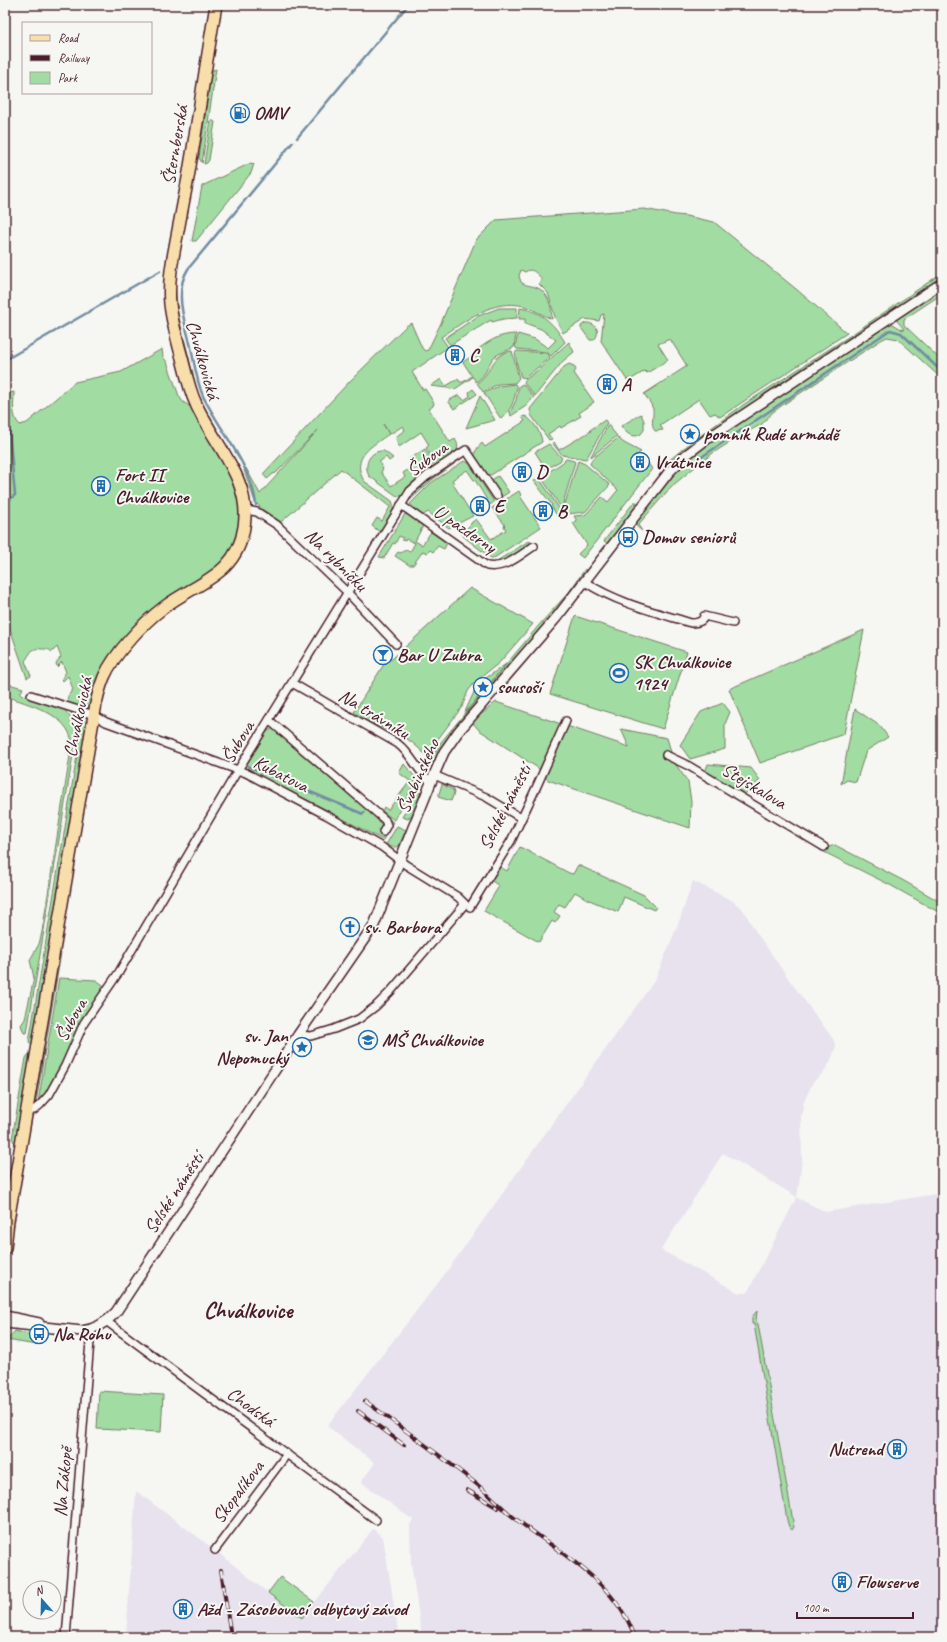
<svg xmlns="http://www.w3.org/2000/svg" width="947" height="1642" viewBox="0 0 947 1642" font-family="Caveat,sans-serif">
  <rect width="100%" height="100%" fill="#f6f6f2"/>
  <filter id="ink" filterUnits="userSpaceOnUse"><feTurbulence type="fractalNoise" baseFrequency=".025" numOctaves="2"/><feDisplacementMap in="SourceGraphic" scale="8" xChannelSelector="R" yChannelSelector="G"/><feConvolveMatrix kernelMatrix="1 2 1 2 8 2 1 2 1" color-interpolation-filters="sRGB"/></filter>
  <g filter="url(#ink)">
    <g fill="#e7e2ee" fill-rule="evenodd">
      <path d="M693 881 733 901 744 911 754 929 790 981 833 1039 836 1046 830 1062 824 1072 813 1082 804 1101 801 1118 802 1160 797 1198 826 1212 942 1193V1631L910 1637H422L411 1563 410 1525 413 1520 361 1482 375 1463 327 1426 445 1274 655 980 679 922ZM723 1153 797 1197 747 1293H739L661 1250Z"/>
      <path d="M136 1491 215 1550 268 1593 302 1618 373 1529 383 1537 399 1637H126Z"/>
    </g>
    <g fill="#a1dca2" stroke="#767e66">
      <path d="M216 69 202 163 199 158 211 73 213 70Z"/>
      <path d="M211 120 215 122 209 160 207 163 204 164Z"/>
      <path d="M251 163 254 164 251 173 196 241H192L202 186Z"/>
      <path d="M644 209 676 215 686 216 714 222 796 289 847 333 720 417 715 413 710 415 699 399 660 425 663 430 655 431C650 424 654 416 653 409 651 403 647 398 644 394L687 366 670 339 658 344 668 360 647 373 645 371 630 380 629 378 627 380 601 341 604 314 601 315 599 321 585 319 563 333 555 317 548 293 539 284 541 281V278C536 273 532 267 525 272L521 270 519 276 521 282C526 286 529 285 535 287 548 290 552 307 552 319 543 316 534 309 524 306 492 298 466 321 441 337L448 347 412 372 423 390 425 389 434 403 433 406 429 409 450 442 455 439C464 453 448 457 437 464L426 448 429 445 421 432 399 447 396 439 398 435 405 430 403 426 390 434 383 424 389 434C372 446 350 457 364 481L392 501C397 512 386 523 380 532L372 526 377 518 382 521 390 507 341 469 281 522 262 509 255 502 244 470 246 468 260 494 318 430 276 473 273 474 267 479 263 474 350 381 406 326 411 323 422 348 425 351 428 350 441 323 476 240 496 220Z"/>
      <path d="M942 273V278L666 468 662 466 689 444 743 405 851 335Z"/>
      <path d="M175 284 178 314 198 394 208 413 241 470 249 490C243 483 240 472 235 463 225 446 213 429 204 411 193 388 170 307 175 284Z"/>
      <path d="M942 287V294L904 319V325L942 361V379L898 339 887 337 881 340 784 404 773 412 762 424 738 437 713 453 690 471 671 487 638 525 642 531 635 525 634 523 679 468 705 445 889 324H893L903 330 904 329 897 321V317Z"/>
      <path d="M499 308H517V318L503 319 492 322 491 320 450 345 445 338 478 316Z"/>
      <path d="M520 308C543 312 554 324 565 342L551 356 547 352 517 349 515 347 518 334 535 339 548 348 556 340 541 329 525 323V319H519Z"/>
      <path d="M585 323C595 322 602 331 594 340H590L581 328V326Z"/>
      <path d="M516 334 514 347C509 351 500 352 494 357 487 365 487 375 476 382L473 377 455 389 431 386 441 379 446 386 458 379 460 382H463L472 376 463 362 475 354 474 352C488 342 498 334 516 334Z"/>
      <path d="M569 342 574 352 563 361 535 396 524 383 525 380 539 369Z"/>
      <path d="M162 349 163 357 167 362 179 396 183 402 191 407 230 473 238 497 240 520 238 533 231 550 221 564 151 612 90 706 84 709 67 703 68 696 73 689 68 676 63 681 62 678 66 672 62 662 57 667 56 663 61 657 57 647 52 652C49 649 46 649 42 649 31 647 31 653 25 661L31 676 27 678 5 614V479C12 451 5 422 5 394L14 392C14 403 11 417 20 425L27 423 75 382 121 372Z"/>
      <path d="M512 351 519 378 515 383 498 384 483 392 477 383C492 373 492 353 512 351Z"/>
      <path d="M517 351 547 353 550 357 525 378 521 377 517 365 515 353Z"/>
      <path d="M569 364 574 366 576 370 574 373 594 402 591 404V405L579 413 581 416 561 428 560 426 548 434 552 439 549 440 531 415 530 409 564 367Z"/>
      <path d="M515 384 517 387C514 400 512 410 501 419L484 393 499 386Z"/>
      <path d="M523 384 534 397 526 406 511 416 510 413 516 400 519 386Z"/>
      <path d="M473 389 477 394 454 409 448 401 459 395 464 400 470 396 469 392Z"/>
      <path d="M480 396 495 420 466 428Z"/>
      <path d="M641 414 644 421V430L640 435C631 438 626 433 621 426Z"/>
      <path d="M525 416C532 419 542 434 542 442L491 475H486C477 462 468 456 482 443L485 447 525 421 522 417Z"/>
      <path d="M605 420 607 423 586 459 562 455 552 443 554 442 559 450 591 431 590 430Z"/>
      <path d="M608 425 617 436 591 457V456Z"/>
      <path d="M618 438 624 443 641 452 635 456 637 459 632 462 637 470 648 463 652 469 583 558 578 554 587 545 573 523 577 521 574 516 585 515 602 497 608 502 618 490 590 464 592 459Z"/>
      <path d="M549 444 562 458 560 461 546 469 535 452Z"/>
      <path d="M425 449 435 465 417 480 401 496H397L369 476C363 464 370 450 384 451L393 458 389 461 386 457 379 462 383 469 381 472 391 486 405 477 403 473 414 466 409 459Z"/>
      <path d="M462 458 432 480 409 501C414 488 449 461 462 458Z"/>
      <path d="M566 459 574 461 575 462 562 507 560 506 541 477 562 463Z"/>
      <path d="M464 461 469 463 494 502 490 505 475 480H474L467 470 452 480 454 483 453 484 473 516 449 528 428 512 422 516 410 504 431 483Z"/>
      <path d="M578 461 585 464 610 485 585 512 567 514 563 510Z"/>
      <path d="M498 476 509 492 500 498 493 484V479Z"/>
      <path d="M539 478 561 511 560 516 558 517 551 506 552 505 534 481Z"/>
      <path d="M519 491 521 495 520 496 541 527 494 558H491L464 537 462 533 471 524V523L476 519 491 539 506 530 504 526 505 525 492 508Z"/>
      <path d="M634 502H637L633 511 609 545 604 541Z"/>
      <path d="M405 514 409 515 423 526 415 541 422 545 431 532 447 543 444 549 438 546 433 552 430 550 427 553 423 551 413 565H409L395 556 398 552 400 553 406 550 410 552 415 543 406 539 405 541 402 540 403 538 399 536 395 544 393 543 384 558 379 557Z"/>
      <path d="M531 541 533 543 502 563H500L499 560 500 559 527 542Z"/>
      <path d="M585 569 587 574 549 621 544 620 543 622 545 626 461 722 448 738 433 763 427 765 441 742 540 624 569 592Z"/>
      <path d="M470 588 533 624 499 663 476 681 468 691 462 707 426 755C420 750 414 743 407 739 389 730 370 725 354 712L386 661 392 659Z"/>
      <path d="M575 616 687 652 663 729 550 694Z"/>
      <path d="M864 630 844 734 760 763 729 689Z"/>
      <path d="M506 664 464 714 475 690 480 689 482 687V684L479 683Z"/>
      <path d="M5 683 23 688 20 694 63 708 74 722 77 731 27 1033H24L21 1025 25 1019 34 978 30 960 39 944 42 932 72 743C69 714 28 704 5 696Z"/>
      <path d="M496 702 629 747 621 729 667 738 674 762 688 782 691 801 690 828 548 780 538 768 479 730 472 722Z"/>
      <path d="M723 703 730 712 725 724V749L690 759 680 745 701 712Z"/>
      <path d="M855 709 880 726 888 737 866 751 856 782 847 780 841 784Z"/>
      <path d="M70 711C79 714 86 717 86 728L32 1046 29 1042 80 738 79 725Z"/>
      <path d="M273 728 276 729 344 787 375 817 382 825 384 834 391 823 378 811 393 822 383 840 248 769 247 763 266 732Z"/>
      <path d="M404 764 415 777V783L394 820 382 811 384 807 388 810 410 781 399 773Z"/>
      <path d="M708 764 751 768 760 780 745 794 705 772Z"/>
      <path d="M442 784 453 790 454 793 451 801 438 797Z"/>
      <path d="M417 792 421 793 411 817 410 816 408 819 402 817Z"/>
      <path d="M397 826 406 830 399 846C394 848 390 847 386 845L387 843Z"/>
      <path d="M835 845 904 881 942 903V914L890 885 820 850Z"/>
      <path d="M520 847 569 873 573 874 578 865 644 895 656 907 654 910 624 897 618 912 587 899 575 892 565 907 559 904 554 912 560 916 555 923 552 921 539 942 484 911 499 886 489 879 497 865 507 871Z"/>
      <path d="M61 953 36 1103 34 1100 35 1091 58 954Z"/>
      <path d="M59 978 96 980 106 987C97 998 87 1009 80 1022 71 1040 53 1093 38 1103Z"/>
      <path d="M31 1053 16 1142 15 1143 12 1139 26 1058 28 1055Z"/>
      <path d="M757 1311 756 1321 758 1324 794 1527 792 1530 789 1527 787 1520 754 1324H752V1317Z"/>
      <path d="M15 1331 32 1335V1337L36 1338 38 1336 36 1345 7 1340Z"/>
      <path d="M99 1391 163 1395 161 1432 97 1429Z"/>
      <path d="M280 1577 314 1602 302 1618 268 1593Z"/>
    </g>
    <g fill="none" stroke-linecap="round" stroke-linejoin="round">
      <g stroke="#728ca0" stroke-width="2.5">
        <path d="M297 138 408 5"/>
        <path d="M5 360 160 271"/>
        <path d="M5 388 15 495 5 503"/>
        <path d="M700 458 890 330 901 333 942 372"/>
        <path d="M256 505C253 468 219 429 203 396 196 380 194 360 190 343 186 327 180 310 181 295 181 286 183 277 188 269L293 142"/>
        <path d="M248 766 363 814 364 812"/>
      </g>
      <defs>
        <g id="minor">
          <path d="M401 505 487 566C505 569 519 556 534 546"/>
          <path d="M246 510 257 512 277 525 347 592 396 644"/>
          <path d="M585 582C617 603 655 612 691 623 696 623 703 622 704 616L733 623"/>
          <path d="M292 683 398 744C412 755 417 771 431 782"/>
          <path d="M31 695 94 715 106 722 246 773 326 815 382 847 406 865 458 897 465 904 391 991 376 1006 359 1019 334 1029 311 1036 298 1035"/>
          <path d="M269 720 385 820 387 825 383 832"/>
          <path d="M666 755 689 766 824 847"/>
          <path d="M434 775 486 797 521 818"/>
          <path d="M470 907 511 841 536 788 566 721"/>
          <path d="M27 1112 34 1110 40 1105 49 1095 65 1066 84 1023 119 972 238 770 410 491 427 476 466 450 497 496"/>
          <path d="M106 1321 376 1520"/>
          <path d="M215 1550 287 1454"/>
          <path d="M66 1637 91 1329"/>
        </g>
        <g id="tertiary">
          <path d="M5 1316 39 1323"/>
          <path d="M5 1323 82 1331C96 1329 107 1322 116 1312L298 1035 374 925 434 775 444 752 458 732 557 617 669 472 686 455 707 439 942 283"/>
        </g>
        <path id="primary" d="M5 1248 8 1221 94 715C96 702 99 689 104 677 114 654 143 623 163 608 197 582 237 576 244 527 252 479 214 445 196 404 189 389 186 374 182 358 177 340 172 322 170 304 168 283 172 262 176 241 180 220 184 199 188 178 198 120 206 63 216 5"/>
      </defs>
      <use href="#minor" stroke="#4a1f2b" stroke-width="10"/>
      <use href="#tertiary" stroke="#4a1f2b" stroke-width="12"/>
      <use href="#primary" stroke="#4a1f2b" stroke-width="14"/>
      <use href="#minor" stroke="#f6f6f2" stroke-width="7"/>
      <use href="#tertiary" stroke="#f6f6f2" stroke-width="9"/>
      <use href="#primary" stroke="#f8deab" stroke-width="11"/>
      <defs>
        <g id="rail">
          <path d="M365 1401C401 1427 438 1454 474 1482 487 1492 499 1505 512 1516 557 1552 614 1579 635 1637"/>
          <path d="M358 1411 404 1445"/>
          <path d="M467 1490 498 1508"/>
          <path d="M221 1570 231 1637"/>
        </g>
      </defs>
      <use href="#rail" stroke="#4a1f2b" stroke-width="4"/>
      <use href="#rail" stroke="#f6f6f2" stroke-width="2.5" stroke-dasharray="8" stroke-linecap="butt"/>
    </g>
  </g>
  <defs>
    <symbol id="fuel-ring" viewBox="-11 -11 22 22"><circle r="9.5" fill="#f6f6f2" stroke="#1f6fb2" stroke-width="1.5"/><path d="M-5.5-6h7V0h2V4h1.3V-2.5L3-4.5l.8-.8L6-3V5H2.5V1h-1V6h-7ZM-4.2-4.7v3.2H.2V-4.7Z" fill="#1f6fb2"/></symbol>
    <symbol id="building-ring" viewBox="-11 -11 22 22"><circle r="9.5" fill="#f6f6f2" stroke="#1f6fb2" stroke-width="1.5"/><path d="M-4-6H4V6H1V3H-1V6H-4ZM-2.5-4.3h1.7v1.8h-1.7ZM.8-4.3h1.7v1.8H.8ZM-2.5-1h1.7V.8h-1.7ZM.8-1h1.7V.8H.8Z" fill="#1f6fb2"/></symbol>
    <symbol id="sight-ring" viewBox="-11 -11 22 22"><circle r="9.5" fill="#f6f6f2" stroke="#1f6fb2" stroke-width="1.5"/><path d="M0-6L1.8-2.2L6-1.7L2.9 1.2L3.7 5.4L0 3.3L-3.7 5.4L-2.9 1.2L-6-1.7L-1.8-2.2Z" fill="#1f6fb2"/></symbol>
    <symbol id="bus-ring" viewBox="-11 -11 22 22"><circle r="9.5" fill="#f6f6f2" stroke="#1f6fb2" stroke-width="1.5"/><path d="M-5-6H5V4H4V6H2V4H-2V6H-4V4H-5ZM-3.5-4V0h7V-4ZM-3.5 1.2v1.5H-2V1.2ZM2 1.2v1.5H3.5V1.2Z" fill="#1f6fb2"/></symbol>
    <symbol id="bar-ring" viewBox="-11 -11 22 22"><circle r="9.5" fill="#f6f6f2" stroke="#1f6fb2" stroke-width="1.5"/><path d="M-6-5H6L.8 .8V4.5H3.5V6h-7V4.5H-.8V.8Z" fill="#1f6fb2"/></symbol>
    <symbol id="stadium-ring" viewBox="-11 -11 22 22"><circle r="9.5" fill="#f6f6f2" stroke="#1f6fb2" stroke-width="1.5"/><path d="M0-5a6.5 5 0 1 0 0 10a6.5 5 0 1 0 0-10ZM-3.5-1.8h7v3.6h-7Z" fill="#1f6fb2"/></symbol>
    <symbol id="church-ring" viewBox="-11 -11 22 22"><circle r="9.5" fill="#f6f6f2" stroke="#1f6fb2" stroke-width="1.5"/><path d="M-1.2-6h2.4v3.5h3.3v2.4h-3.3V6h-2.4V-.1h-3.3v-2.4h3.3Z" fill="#1f6fb2"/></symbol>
    <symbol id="school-ring" viewBox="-11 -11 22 22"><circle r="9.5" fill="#f6f6f2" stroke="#1f6fb2" stroke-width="1.5"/><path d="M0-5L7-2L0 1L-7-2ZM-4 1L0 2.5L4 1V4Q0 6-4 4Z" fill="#1f6fb2"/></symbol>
  </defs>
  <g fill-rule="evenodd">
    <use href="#fuel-ring" x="229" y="102" width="22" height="22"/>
    <use href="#building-ring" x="444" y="344" width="22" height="22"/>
    <use href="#building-ring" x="596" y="373" width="22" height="22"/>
    <use href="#sight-ring" x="679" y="423" width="22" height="22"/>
    <use href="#building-ring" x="629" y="451" width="22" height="22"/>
    <use href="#building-ring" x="511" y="461" width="22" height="22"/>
    <use href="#building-ring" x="90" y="475" width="22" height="22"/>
    <use href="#building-ring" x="469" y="495" width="22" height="22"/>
    <use href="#building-ring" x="532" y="500" width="22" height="22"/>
    <use href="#bus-ring" x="617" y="526" width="22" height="22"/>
    <use href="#bar-ring" x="372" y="644" width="22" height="22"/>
    <use href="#stadium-ring" x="608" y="662" width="22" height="22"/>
    <use href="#sight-ring" x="472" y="676" width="22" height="22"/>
    <use href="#church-ring" x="339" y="916" width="22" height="22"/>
    <use href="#school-ring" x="357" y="1029" width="22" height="22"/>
    <use href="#sight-ring" x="291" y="1036" width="22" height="22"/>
    <use href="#bus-ring" x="28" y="1323" width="22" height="22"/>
    <use href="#building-ring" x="886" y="1438" width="22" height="22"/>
    <use href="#building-ring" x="831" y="1571" width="22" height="22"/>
    <use href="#building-ring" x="172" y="1598" width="22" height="22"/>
  </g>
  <g text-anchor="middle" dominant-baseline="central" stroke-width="4" stroke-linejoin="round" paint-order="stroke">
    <g font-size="19" font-weight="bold" fill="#4a1f2b" stroke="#f6f6f2" text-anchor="start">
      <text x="254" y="113">OMV</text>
      <text x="469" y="355">C</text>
      <text x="621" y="384">A</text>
      <text x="704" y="434">pomník Rudé armádě</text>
      <text x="654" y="462">Vrátnice</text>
      <text x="536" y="472">D</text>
      <text x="115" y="475">Fort II<tspan x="115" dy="22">Chválkovice</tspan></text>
      <text x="494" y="506">E</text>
      <text x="557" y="511">B</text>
      <text x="642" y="537">Domov seniorů</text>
      <text x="397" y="655">Bar U Zubra</text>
      <text x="633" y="662">SK Chválkovice<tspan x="633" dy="22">1924</tspan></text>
      <text x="497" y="687">sousoší</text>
      <text x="364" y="927">sv. Barbora</text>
      <text x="288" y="1036" text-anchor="end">sv. Jan<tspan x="288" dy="22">Nepomucký</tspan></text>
      <text x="382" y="1040">MŠ Chválkovice</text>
      <text x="53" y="1334">Na Rohu</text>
      <text x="883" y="1449" text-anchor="end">Nutrend</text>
      <text x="856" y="1582">Flowserve</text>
      <text x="197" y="1609">Ažd - Zásobovací odbytový závod</text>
    </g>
    <g font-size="19" fill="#4a1f2b" stroke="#f6f6f2">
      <text transform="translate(175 145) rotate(-80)">Šternberská</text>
      <text transform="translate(203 360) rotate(74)">Chválkovická</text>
      <text transform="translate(427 459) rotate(-37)">Šubova</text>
      <text transform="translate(465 529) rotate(34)">U pazderny</text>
      <text transform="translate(336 560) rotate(45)">Na rybníčku</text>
      <text transform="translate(374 714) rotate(31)">Na trávníku</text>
      <text transform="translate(78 717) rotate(-78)">Chválkovická</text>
      <text transform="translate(238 742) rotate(-59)">Šubova</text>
      <text transform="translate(281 774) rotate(27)">Kubatova</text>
      <text transform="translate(418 776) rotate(-66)">Švabinského</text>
      <text transform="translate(754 786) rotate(31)">Stejskalova</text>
      <text transform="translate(505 807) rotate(-63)">Selské náměstí</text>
      <text transform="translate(71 1020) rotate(-61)">Šubova</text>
      <text transform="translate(174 1193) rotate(-57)">Selské náměstí</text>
      <text transform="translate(251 1407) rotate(36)">Chodská</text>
      <text transform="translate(63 1482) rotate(-85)">Na Zákopě</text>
      <text transform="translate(238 1492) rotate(-53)">Skopalíkova</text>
    </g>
    <g font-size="23" font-weight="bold" fill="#4a1f2b" stroke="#f6f6f2">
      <text x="248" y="1310">Chválkovice</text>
    </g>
  </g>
  <rect width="947" height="1642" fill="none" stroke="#f6f6f2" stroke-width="20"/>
  <rect x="10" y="10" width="927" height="1622" fill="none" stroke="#4a1f2b" stroke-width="1.5" filter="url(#ink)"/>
  <rect x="22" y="22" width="130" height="72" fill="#f6f6f2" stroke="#b1a0a2"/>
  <rect x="30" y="35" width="20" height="6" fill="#f8deab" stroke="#b1a0a2"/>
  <text x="58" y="42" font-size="12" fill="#4a1f2b">Road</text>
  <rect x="30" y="55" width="20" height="6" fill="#4a1f2b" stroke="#b1a0a2"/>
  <text x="58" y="62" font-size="12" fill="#4a1f2b">Railway</text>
  <rect x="30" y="72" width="20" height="12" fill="#a1dca2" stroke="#b1a0a2"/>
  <text x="58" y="82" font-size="12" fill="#4a1f2b">Park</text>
  <g transform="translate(42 1600) rotate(340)"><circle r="19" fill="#f6f6f2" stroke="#b1a0a2"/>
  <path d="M0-3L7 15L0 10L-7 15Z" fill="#1f6fb2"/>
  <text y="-6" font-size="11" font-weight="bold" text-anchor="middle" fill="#4a1f2b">N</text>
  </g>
  <path d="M797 1612v6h116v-6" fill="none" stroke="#4a1f2b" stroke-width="2"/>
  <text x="803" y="1612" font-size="12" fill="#4a1f2b" stroke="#f6f6f2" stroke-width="3" paint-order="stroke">100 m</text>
</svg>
